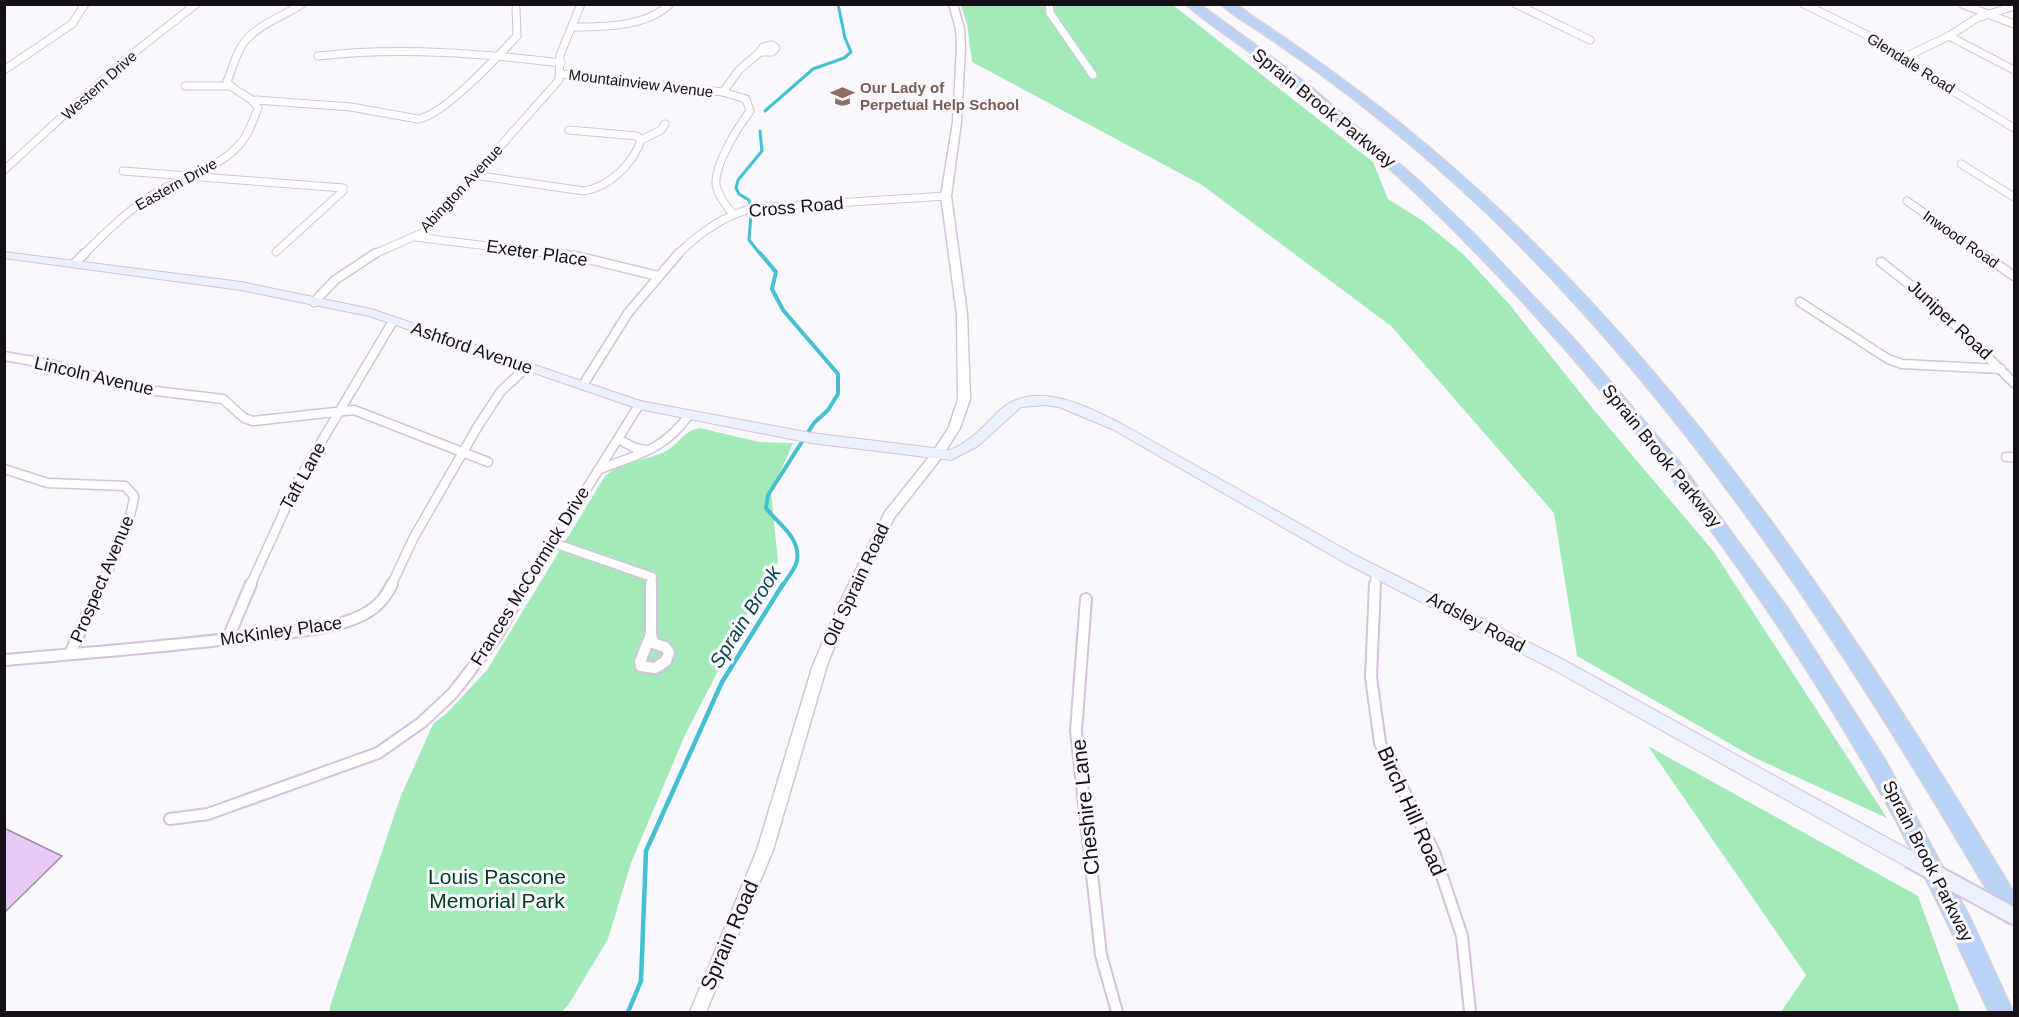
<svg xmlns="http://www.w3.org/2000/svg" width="2019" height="1017" viewBox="0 0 2019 1017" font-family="Helvetica,sans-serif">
  <rect width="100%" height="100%" fill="#fbf8fd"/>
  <g fill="#a2ebb8">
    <path d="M961 5H1173L1373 162 1388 199 1423 221 1463 254 1509 304 1594 410 1714 552 1887 818 1753 757 1577 656 1554 513 1391 326 1202 185 972 62 967 24Z"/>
    <path d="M700 428 759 442 793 443 771 493 778 562 750 609 685 735 631 863 608 939 569 1004 562 1012H330V1006L400 798 433 724 448 712 487 670 605 476C624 460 646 461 666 451 681 443 682 431 700 428Z"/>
    <path d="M1648 746 1918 896 1960 1012H1781L1806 975Z"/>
  </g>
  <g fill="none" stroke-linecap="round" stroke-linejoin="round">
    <g stroke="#43c1d2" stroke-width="3">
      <path d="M765 111 813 69 844 58 851 52 845 38 838 4"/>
      <path d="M750 204 749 200 739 194 736 188 738 180 762 151 760 131"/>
      <path d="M751 214 749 240 761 255"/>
    </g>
    <path stroke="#43c1d2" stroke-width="4" d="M760 253 776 272 772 289 783 310 838 374V394L828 410 814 423 768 495 766 508C778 524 801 537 797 561 795 569 787 579 782 586"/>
    <path stroke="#43c1d2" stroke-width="4.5" d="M628 1012 641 981 646 851 722 682 783 584"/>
  </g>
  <path fill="#e7caf6" stroke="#9b8da2" stroke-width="1.5" d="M4 828 62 856 4 913Z"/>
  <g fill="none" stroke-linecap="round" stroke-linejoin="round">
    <defs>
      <g id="minor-far2">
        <path d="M1049 4 1050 13 1093 75"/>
        <path d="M1516 4 1590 40"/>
        <path d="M1804 4 1869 36 1920 71 2014 128"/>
        <path d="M1962 4 2014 24"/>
        <path d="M573 27C605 27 646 27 670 4"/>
        <path d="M1949 36 2014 70"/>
        <path d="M772 45 776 48 772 52H760L763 47Z"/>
        <path d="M318 56C400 47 480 53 561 63"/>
        <path d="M1901 59 1949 36 1977 18 2014 6"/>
        <path d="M4 70 72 24 85 4"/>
        <path d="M561 74 723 92 746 99 750 111C738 127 714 165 716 185 718 196 726 206 733 214"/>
        <path d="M185 86H229"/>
        <path d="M723 92 739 70 760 52"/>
        <path d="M256 100 351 107 418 119C443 116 498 56 517 36L516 8"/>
        <path d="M569 130 637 136 641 140"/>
        <path d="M641 140 661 130 665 124"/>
        <path d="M1961 164 2014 197"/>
        <path d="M4 170 121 63 196 4"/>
        <path d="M123 171 343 188V191L276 252"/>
        <path d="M474 175 584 191C609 187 633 164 641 140"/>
        <path d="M1907 201 1984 255"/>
        <path d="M415 237 561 255"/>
        <path d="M83 255C103 235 123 215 146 199 174 179 215 172 239 145 248 135 253 121 258 108 251 94 235 94 227 81 233 68 236 52 245 41 259 24 284 16 302 4"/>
        <path d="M372 255 424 232 559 80 560 55 581 4"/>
        <path d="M677 255C699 233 724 215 754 208L946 196"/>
      </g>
      <g id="minor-far1">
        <path d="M549 253 580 257 658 276"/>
        <path d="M1981 253 2014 276"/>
        <path d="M1881 262 1934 304 2014 383"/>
        <path d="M75 263 85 253"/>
        <path d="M314 302 335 280 376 253"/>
        <path d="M1800 302 1888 359 1902 364 2001 369"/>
        <path d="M4 356 50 364 147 390 223 399 244 418 253 421 354 410 488 462"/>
        <path d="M583 385 628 313 679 253"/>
        <path d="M618 439 635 448 645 450"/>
        <path d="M2006 457H2014"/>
        <path d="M4 469 48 483 125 486 134 496C130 528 114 557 101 586"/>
        <path d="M598 470C638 454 663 451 689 415"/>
        <path d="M551 542 652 577 651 586"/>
        <path d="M250 586 298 481 393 321"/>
        <path d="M391 586 414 537 478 426 501 391 527 367"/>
        <path d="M526 586 639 405"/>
        <path d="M1375 586 1376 571"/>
      </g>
      <g id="minor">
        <path d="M651 584V634"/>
        <path d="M1375 584 1371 677 1380 743 1434 852 1462 936 1470 1012"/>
        <path d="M1086 599 1076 731 1101 955 1117 1012"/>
        <path d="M651 634 653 643 665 647 669 652 666 661 655 668 641 666 640 662Z"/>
        <path d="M228 638 251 584"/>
        <path d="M70 654 101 584"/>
        <path d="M4 660C84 653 165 647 245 637 279 633 316 632 348 621 369 614 383 604 392 584"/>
        <path d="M170 819 208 814 378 753 421 723 453 693 496 637 526 584"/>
      </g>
      <path id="tertiary" d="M949 4H957L964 29 965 47 961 122 951 196 967 314 970 399 960 428 941 458 894 518 853 600 827 665 773 850 706 1012H690L757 850 813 665 841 600 885 512 933 452 949 427 958 399 957 314 941 196 953 122 957 47 956 29Z"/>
      <path id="secondary" d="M4 252 241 282 371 309 640 401 811 433 950 450C971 442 984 425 1000 410 1036 379 1085 406 1120 423L1357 556 1562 659 1915 853 1918 859 1915 865 1909 867 1903 865 1552 669 1347 564 1112 429 1059 407 1045 405 1021 407 978 446 951 460 811 443 639 409 369 316 241 290 4 258Z"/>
      <g id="motorway">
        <path d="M1186 4H1199L1254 44 1312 88 1421 183 1473 233 1573 338 1680 463 1788 609 1885 760 1971 920 2013 1012H1989C1952 931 1914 850 1869 772 1745 558 1592 362 1414 191 1363 143 1309 98 1254 55 1232 38 1206 23 1186 4Z"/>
        <path d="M1221 4C1225 4 1229 4 1233 4 1240 6 1247 13 1253 17 1279 34 1304 51 1328 69 1625 280 1829 586 2014 893V925L2006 922C1858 670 1702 421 1490 216 1439 167 1384 121 1326 78 1303 61 1280 45 1256 29 1244 21 1231 14 1221 4Z"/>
      </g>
    </defs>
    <use href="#minor-far2" stroke="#d3c3db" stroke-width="9"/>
    <use href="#minor-far1" stroke="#d3c3db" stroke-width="11"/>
    <use href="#minor" stroke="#d3c3db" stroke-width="14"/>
    <use href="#tertiary" stroke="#d3c3db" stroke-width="3"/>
    <use href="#secondary" stroke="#d3c3db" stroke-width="2"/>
    <use href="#motorway" stroke="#d5d4d5" stroke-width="3"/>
    <use href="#minor-far2" stroke="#fff" stroke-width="7"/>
    <use href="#minor-far1" stroke="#fff" stroke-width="8"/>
    <use href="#minor" stroke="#fff" stroke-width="10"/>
    <use href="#tertiary" fill="#fff" fill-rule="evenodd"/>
    <use href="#secondary" fill="#ebf2fd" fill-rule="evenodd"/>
    <use href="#motorway" fill="#bbd2f7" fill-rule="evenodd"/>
    <defs>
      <path id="secondary-bridge" d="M1909 859 2014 916"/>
    </defs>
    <use href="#secondary-bridge" stroke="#d3c3db" stroke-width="20" stroke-linecap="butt"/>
    <use href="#secondary-bridge" stroke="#ebf2fd" stroke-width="16"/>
  </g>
  <defs>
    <symbol id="school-bare" viewBox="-9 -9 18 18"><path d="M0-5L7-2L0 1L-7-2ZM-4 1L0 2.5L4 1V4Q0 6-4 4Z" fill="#8d6e63" stroke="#fbf8fd" stroke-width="2.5" paint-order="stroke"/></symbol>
  </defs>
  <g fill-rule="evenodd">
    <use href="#school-bare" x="826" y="80" width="33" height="33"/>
  </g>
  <g text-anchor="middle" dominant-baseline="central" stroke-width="6" stroke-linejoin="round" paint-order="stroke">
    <g font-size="15" fill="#151018" stroke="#fbf8fd">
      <text transform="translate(1911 63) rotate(32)">Glendale Road</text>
      <text transform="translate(641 83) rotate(7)">Mountainview Avenue</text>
      <text transform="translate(99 85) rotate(-42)">Western Drive</text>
      <text transform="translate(176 184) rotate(-29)">Eastern Drive</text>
      <text transform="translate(461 188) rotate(-47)">Abington Avenue</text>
      <text transform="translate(1961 239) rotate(35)">Inwood Road</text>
    </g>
    <g font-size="15" font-weight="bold" fill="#785e54" stroke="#fbf8fd" text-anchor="start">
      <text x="860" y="87">Our Lady of<tspan x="860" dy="17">Perpetual Help School</tspan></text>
    </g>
    <g font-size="18" fill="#151018" stroke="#fbf8fd">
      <text transform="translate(1324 108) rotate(39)">Sprain Brook Parkway</text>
      <text transform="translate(796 207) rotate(-5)">Cross Road</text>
      <text transform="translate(537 253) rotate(8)">Exeter Place</text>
      <text transform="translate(1950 320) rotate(43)">Juniper Road</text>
      <text transform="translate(472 348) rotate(19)">Ashford Avenue</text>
      <text transform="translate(94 376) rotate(13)">Lincoln Avenue</text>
      <text transform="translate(1662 456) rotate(51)">Sprain Brook Parkway</text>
      <text transform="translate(303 476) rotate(-61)">Taft Lane</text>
      <text transform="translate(530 576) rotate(-58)">Frances McCormick Drive</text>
      <text transform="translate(102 579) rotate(-67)">Prospect Avenue</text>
      <text transform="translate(856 585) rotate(-65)">Old Sprain Road</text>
      <text transform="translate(1476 622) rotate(28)">Ardsley Road</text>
      <text transform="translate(281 631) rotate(-8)">McKinley Place</text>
      <text transform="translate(1928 861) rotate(63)">Sprain Brook Parkway</text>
    </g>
    <g font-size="20" font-style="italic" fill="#0d454d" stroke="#fbf8fd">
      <text transform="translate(745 617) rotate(-58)">Sprain Brook</text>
    </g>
    <g font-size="21" fill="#151018" stroke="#fbf8fd">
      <text transform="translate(1085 807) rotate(-96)">Cheshire Lane</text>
      <text transform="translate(1412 811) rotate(66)">Birch Hill Road</text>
      <text transform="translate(729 935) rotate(-67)">Sprain Road</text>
    </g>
    <g font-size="21" fill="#00411f" stroke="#fbf8fd">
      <text x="497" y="876">Louis Pascone<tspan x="497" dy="24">Memorial Park</tspan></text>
    </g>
  </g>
  <rect width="2019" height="1017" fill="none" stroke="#151018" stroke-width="12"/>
</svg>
